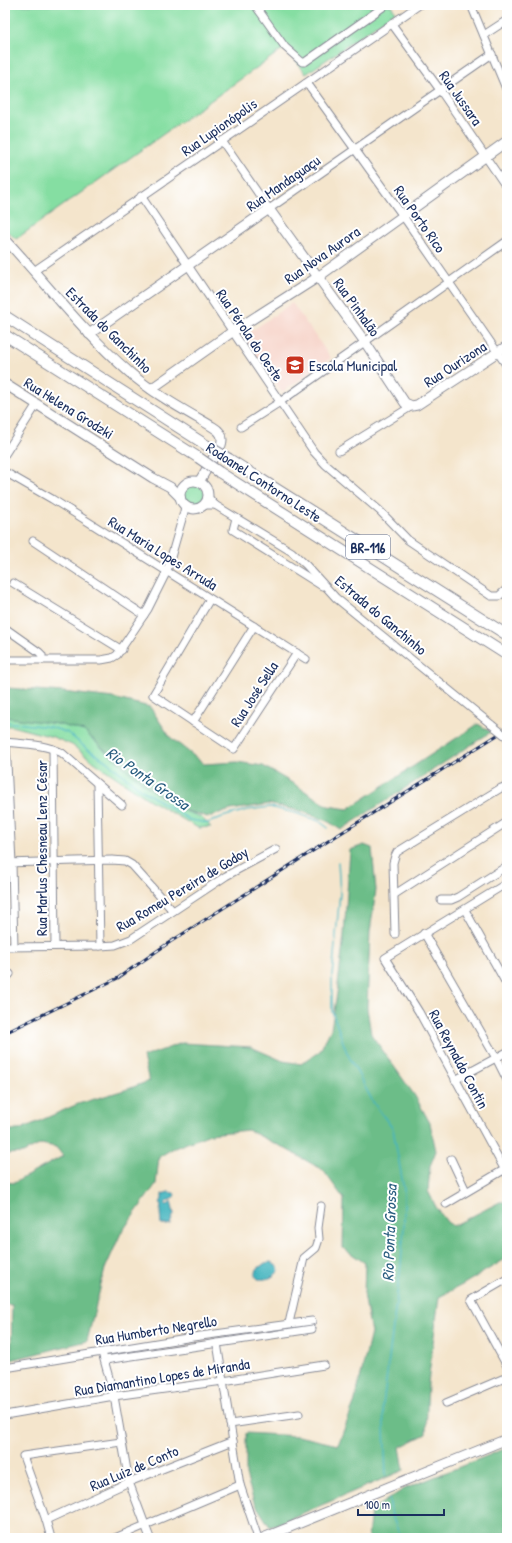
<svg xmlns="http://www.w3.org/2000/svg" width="512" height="1543" viewBox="0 0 512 1543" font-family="'Patrick Hand',sans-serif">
  <rect width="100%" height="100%" fill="#fff"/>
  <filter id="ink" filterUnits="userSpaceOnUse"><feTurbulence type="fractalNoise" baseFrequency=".025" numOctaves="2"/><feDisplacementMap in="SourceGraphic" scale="8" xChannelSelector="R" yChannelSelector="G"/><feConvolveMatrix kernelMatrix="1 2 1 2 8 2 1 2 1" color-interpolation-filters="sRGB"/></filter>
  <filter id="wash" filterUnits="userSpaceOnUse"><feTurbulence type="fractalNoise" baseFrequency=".012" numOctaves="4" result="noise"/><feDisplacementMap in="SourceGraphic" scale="16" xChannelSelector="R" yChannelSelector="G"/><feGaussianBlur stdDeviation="0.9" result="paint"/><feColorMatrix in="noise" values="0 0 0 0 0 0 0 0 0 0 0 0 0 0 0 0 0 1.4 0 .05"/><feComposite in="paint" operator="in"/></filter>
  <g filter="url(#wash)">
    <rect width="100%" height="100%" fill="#f4e5cc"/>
    <path fill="#f6d1c6" d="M292 303 331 358 282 392 243 337Z"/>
    <g fill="#85dea2" stroke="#508680">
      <path d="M5 5H391L395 12 306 74 292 55 283 49 16 239 5 229Z"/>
      <circle cx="194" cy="495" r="11"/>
      <path d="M5 717 58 724 84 731 104 750 179 809 201 817 211 827 198 828 148 799 94 762 72 745 53 737 11 726H5Z"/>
    </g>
    <g fill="#6cbd88" stroke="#447673">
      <path d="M7 688 63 692 113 698 150 707 170 737 204 764 237 762 263 766 294 784 328 806 348 809 478 724 491 732 341 830 329 822 305 812 269 804 231 810 208 817 179 809 151 790 126 769 84 731 58 724 5 717V691Z"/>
      <path d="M364 845 372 848 376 890 370 932 367 1008 371 1034 415 1096 430 1123 436 1151 430 1166 428 1191 436 1207 447 1222 453 1226 500 1202H507V1258L462 1285 439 1297 428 1383 426 1434 400 1447 404 1470 270 1527 254 1502 246 1475V1433L298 1436 338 1445 354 1404 371 1333 364 1294 365 1263 343 1248 344 1199 323 1170 284 1148 248 1130 210 1134 172 1149 159 1157 156 1184 121 1233 105 1269 87 1341 11 1360 12 1305 5 1304V1182L14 1183 63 1156 56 1147 41 1144 23 1153 5 1154V1130H19L78 1104 128 1089 149 1081 143 1057 182 1043 251 1047 283 1061 301 1064 320 1051 331 1029 337 993 344 935 350 850Z"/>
      <path d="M507 1448V1538H368L371 1510 404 1489Z"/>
    </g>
    <g fill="#45b5bf" stroke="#30728e">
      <path d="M168 1192 174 1193 175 1195 172 1199 167 1201 165 1204 168 1205 171 1201 174 1214 170 1224 166 1225 161 1224 160 1212 161 1205 160 1203 162 1199V1194Z"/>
      <path d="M271 1262 278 1267 279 1271C272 1278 268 1280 258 1279L255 1276 257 1269 265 1263Z"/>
    </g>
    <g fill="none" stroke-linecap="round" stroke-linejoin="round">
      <g stroke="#45b5bf" stroke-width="1.5">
        <path d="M5 722 51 727 68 733 86 748 106 761 142 790 190 820 208 823 222 817 247 810 270 807 296 813 319 821 328 828"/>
        <path d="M338 862 340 893 332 976V1011L347 1053 373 1102 393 1129 404 1190V1227L401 1264 383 1405 386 1476"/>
        <path d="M389 1499 392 1516 401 1538"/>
      </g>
    </g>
  </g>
  <g filter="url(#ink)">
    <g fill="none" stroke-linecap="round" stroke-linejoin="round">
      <defs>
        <g id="minor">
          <path d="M255 5 285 47 302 62H305L383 7 384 5"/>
          <path d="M471 5 507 91"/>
          <path d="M392 24 440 90 507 188"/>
          <path d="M484 35 507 20"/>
          <path d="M305 84 310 87 403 216 507 366"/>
          <path d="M222 141 269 209 492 54"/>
          <path d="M141 196 314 452 325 464 380 511 408 540 491 596H499L507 589"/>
          <path d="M34 271 419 5"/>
          <path d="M241 427 280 402 507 241"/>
          <path d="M339 451 412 406"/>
          <path d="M5 454 37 404"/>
          <path d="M5 472 52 499 306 659"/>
          <path d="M208 497 215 505 292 552 306 565 336 598 492 725"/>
          <path d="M205 505H215"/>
          <path d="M236 518 233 530 322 586"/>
          <path d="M33 541 144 615"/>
          <path d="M13 583 122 650"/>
          <path d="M210 599 153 695 234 749 297 653"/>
          <path d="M5 628 39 652 42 655V660"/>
          <path d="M5 660H101L112 658 117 655 148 609 167 571 184 512 185 505"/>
          <path d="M193 722 254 626"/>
          <path d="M5 742C24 744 45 744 62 753L122 805"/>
          <path d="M6 742 12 863 14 947"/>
          <path d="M53 749 55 946"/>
          <path d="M97 784 100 946"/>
          <path d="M5 863 112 860 125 861 132 865 173 911"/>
          <path d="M507 883 385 958 419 1012 507 1174"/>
          <path d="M395 894 507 822"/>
          <path d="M441 900H451L458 897 507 866"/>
          <path d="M465 910 507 985"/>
          <path d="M424 933 496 1058 507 1080"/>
          <path d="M395 934 393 863 395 856 397 852 501 788 507 786"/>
          <path d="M5 947 100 946 115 945 131 939 226 876 276 849"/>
          <path d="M5 979 10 974"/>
          <path d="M455 1080 507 1052"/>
          <path d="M451 1159 466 1191"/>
          <path d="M446 1204 507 1168"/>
          <path d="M507 1279 471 1300 507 1366"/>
          <path d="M289 1323 304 1258 316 1248 319 1239 318 1228 321 1206"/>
          <path d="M217 1343 240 1485 258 1538"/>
          <path d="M103 1356 114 1396 129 1482 150 1538"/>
          <path d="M105 1360 312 1329"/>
          <path d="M5 1368 193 1337 312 1321"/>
          <path d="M446 1403 507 1377"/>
          <path d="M5 1415 114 1396 223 1381 324 1365"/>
          <path d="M230 1424 299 1414"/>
          <path d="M46 1520 129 1482 233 1441"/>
          <path d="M51 1538 46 1520 23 1456 121 1442"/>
          <path d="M115 1538 240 1485"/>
        </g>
        <g id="major">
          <path d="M5 239C46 283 83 332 129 372 154 394 184 410 213 427 220 431 224 436 221 445L199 482"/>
          <path d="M89 334 269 209 365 342 405 403 412 406 417 405 507 346"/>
          <path d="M5 384 153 478 170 487 180 497"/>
          <path d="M151 389 232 332 318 277 507 141"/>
          <circle cx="194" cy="495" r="14"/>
          <path d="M263 1538 507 1439"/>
        </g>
        <g id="highway">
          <path d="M5 316 206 445"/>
          <path d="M5 335 199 458"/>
          <path d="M229 459 507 635"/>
          <path d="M219 472 507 655"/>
        </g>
      </defs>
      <use href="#minor" stroke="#888a95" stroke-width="9"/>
      <use href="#major" stroke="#888a95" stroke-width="11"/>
      <use href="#highway" stroke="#888a95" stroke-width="12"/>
      <use href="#minor" stroke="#fff" stroke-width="7"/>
      <use href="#major" stroke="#fff" stroke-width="9"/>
      <use href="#highway" stroke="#fff" stroke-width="10"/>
      <defs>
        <path id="rail" d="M5 1033 118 978 167 944 333 838 507 729"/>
      </defs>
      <use href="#rail" stroke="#1b2f5e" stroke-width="3"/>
      <use href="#rail" stroke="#fff" stroke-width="1.5" stroke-dasharray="4.5" stroke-linecap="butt"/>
      <defs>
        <path id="minor-bridge" d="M492 725 507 737"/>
        <g id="highway-bridge">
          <path d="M206 445 229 459"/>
          <path d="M199 458 219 472"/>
        </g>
      </defs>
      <use href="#minor-bridge" stroke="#888a95" stroke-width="9" stroke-linecap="butt"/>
      <use href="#highway-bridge" stroke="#888a95" stroke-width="12" stroke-linecap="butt"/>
      <use href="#minor-bridge" stroke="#fff" stroke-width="7"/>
      <use href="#highway-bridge" stroke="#fff" stroke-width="10"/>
    </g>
  </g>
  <defs>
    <symbol id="school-square" viewBox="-11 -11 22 22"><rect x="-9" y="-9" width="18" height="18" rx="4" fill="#c8321e" stroke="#fff"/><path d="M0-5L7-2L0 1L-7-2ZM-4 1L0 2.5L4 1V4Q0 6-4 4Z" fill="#fff"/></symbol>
  </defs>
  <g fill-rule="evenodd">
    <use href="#school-square" x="284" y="354" width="22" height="22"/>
  </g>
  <g text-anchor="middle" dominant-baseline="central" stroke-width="4" stroke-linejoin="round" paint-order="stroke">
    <rect fill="#fff" stroke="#5f6d8e" stroke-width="1" x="346" y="535" width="44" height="24" rx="3"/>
    <g font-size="14" font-weight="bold" fill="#1b2f5e">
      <text x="368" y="547">BR-116</text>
    </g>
    <g font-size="15" fill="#1b2f5e" stroke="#fff">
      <text transform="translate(461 98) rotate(55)">Rua Jussara</text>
      <text transform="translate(219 127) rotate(-35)">Rua Lupionópolis</text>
      <text transform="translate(283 183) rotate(-35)">Rua Mandaguaçu</text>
      <text transform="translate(420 219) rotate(55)">Rua Porto Rico</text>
      <text transform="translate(322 255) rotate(-35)">Rua Nova Aurora</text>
      <text transform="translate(357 307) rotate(54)">Rua Pinhalão</text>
      <text transform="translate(109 330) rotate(45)">Estrada do Ganchinho</text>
      <text transform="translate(250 335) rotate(56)">Rua Pérola do Oeste</text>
      <text transform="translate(455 364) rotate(-33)">Rua Ourizona</text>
      <text transform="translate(69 408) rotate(32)">Rua Helena Grodzki</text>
      <text transform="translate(264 482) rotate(33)">Rodoanel Contorno Leste</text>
      <text transform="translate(163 553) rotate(32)">Rua Maria Lopes Arruda</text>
      <text transform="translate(381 615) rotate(40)">Estrada do Ganchinho</text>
      <text transform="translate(254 694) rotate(-57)">Rua José Sella</text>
      <text transform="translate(41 848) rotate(-90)">Rua Marlus Chesneau Lenz César</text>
      <text transform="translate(182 889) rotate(-31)">Rua Romeu Pereira de Godoy</text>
      <text transform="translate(459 1059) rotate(62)">Rua Reynaldo Contin</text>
      <text transform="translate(156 1330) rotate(-9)">Rua Humberto Negrello</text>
      <text transform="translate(162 1377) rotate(-9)">Rua Diamantino Lopes de Miranda</text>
      <text transform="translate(134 1468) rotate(-23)">Rua Luiz de Conto</text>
    </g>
    <g font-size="15" fill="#1b2f5e" stroke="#fff" text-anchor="start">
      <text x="309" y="365">Escola Municipal</text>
    </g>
    <g font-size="16" font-style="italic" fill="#2a5e80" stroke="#fff">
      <text transform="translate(148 778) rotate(35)">Rio Ponta Grossa</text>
      <text transform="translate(389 1233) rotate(-88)">Rio Ponta Grossa</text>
    </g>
  </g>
  <rect width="512" height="1543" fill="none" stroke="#fff" stroke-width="20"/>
  <path d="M358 1509v6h86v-6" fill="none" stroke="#1b2f5e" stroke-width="2"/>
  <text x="364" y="1509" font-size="12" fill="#1b2f5e" stroke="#ffffff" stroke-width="3" paint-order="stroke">100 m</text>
</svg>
